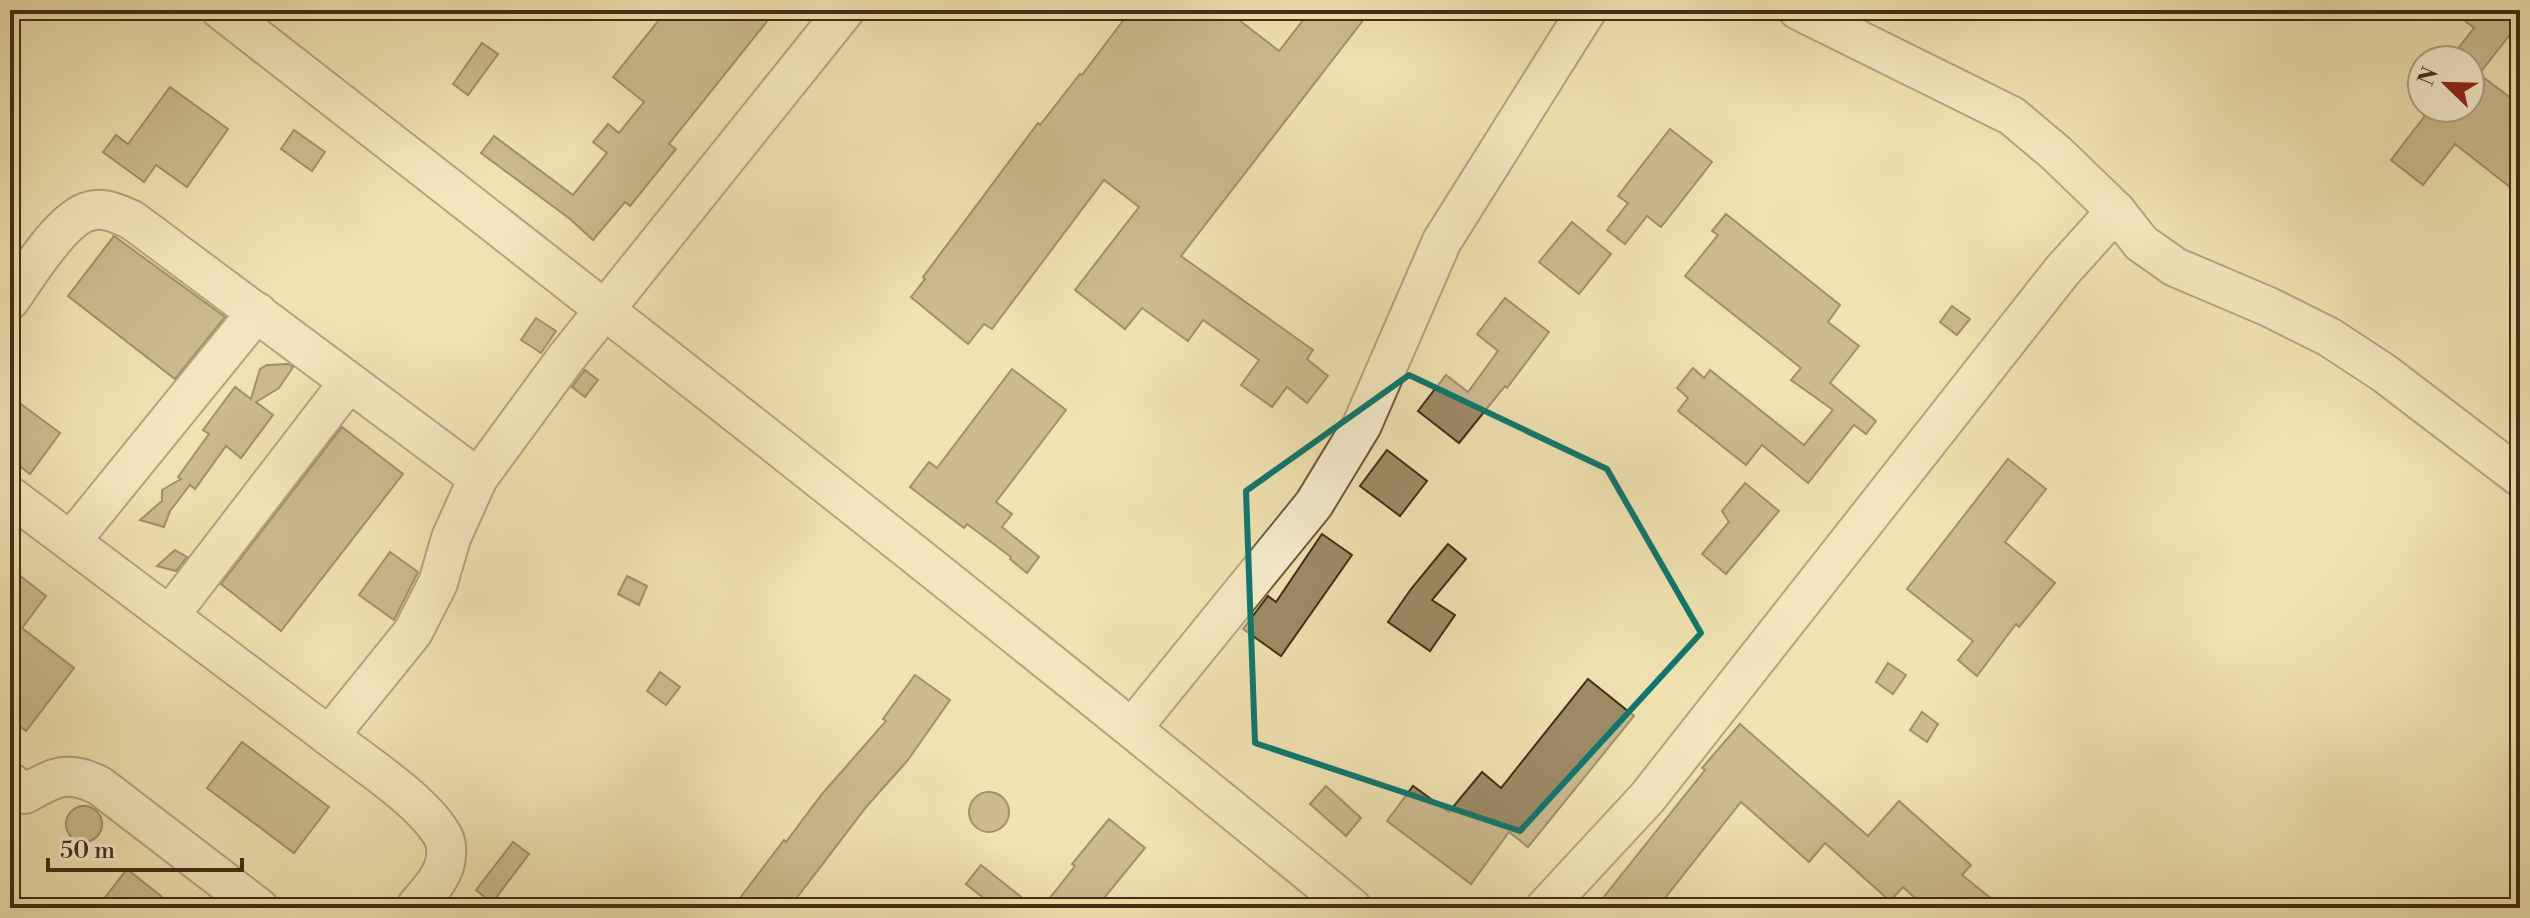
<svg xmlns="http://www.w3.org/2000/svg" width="2530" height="918" viewBox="0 0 2530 918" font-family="'Libre Bodoni',serif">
  <rect width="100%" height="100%" fill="#f0e2b2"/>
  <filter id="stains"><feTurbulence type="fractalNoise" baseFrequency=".0025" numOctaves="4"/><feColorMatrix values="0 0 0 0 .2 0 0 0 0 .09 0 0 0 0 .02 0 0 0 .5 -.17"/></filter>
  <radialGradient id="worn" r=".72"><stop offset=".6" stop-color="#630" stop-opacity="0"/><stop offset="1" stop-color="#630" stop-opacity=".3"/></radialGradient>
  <g fill="#9d8b67" stroke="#442d16" stroke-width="2">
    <path d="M667 10H776L669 144 676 149 630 206 625 202 593 240 570 219 481 153 494 136 573 195 607 153 593 142 608 124 619 133 644 102 613 77Z"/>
    <path d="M1131 10H1226L1279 51 1311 10H1371L1181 256 1313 350 1307 359 1328 376 1307 403 1287 387 1272 407 1241 385 1259 360 1203 320 1188 341 1142 308 1125 329 1075 290 1139 207 1104 180 992 329 984 324 968 344 911 297 925 279 923 277 1038 123 1040 125 1080 74 1082 75Z"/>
    <path d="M2451 10H2520V22L2479 74 2520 105V195L2455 144 2423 185 2391 160 2431 108H2470V60H2449L2474 28Z"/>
    <path d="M482 43 498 54 468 95 453 84Z"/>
    <path d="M170 87 228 129 187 187 156 165 144 182 103 152 116 135 128 144Z"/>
    <path d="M1670 129 1712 162 1661 227 1647 216 1625 244 1607 230 1628 203 1618 196Z"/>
    <path d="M294 130 325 152 312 171 281 149Z"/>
    <path d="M1726 214 1840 305 1828 322 1859 346 1830 383 1876 421 1866 434 1854 425 1808 483 1762 445 1746 465 1678 411 1688 398 1677 388 1693 368 1704 378 1710 370 1804 445 1833 410 1791 380 1801 368 1685 276 1718 235 1712 231Z"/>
    <path d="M1572 222 1611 254 1579 294 1539 262Z"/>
    <path d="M114 236 225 317 175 379 68 296Z"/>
    <path d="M1505 298 1549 332 1507 388 1505 386 1459 443 1418 411 1446 375 1468 392 1498 351 1477 334Z"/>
    <path d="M1952 306 1970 319 1957 335 1940 322Z"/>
    <path d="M536 318 556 331 541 353 521 340Z"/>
    <path d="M288 364 293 367 279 388 256 402 273 415 241 458 226 446 195 489 190 485 170 511 164 527 140 520 162 501V490L181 479 178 477 209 434 203 430 235 387 251 399 260 369 267 365Z"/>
    <path d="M1012 369 1066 410 996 502 1012 514 1002 527 1039 557 1027 573 1010 559 1011 557 967 524 964 528 910 487 929 462 937 468Z"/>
    <path d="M585 370 598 380 585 397 572 387Z"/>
    <path d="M10 396 60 433 30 474 10 459Z"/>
    <path d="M342 427 403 474 281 631 221 584Z"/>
    <path d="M1387 450 1427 481 1400 516 1360 486Z"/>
    <path d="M2008 459 2046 489 2005 542 2055 583 2019 627 2016 624 1977 676 1958 660 1973 641 1907 589Z"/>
    <path d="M1745 483 1779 511 1726 574 1702 554 1729 522 1722 511Z"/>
    <path d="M1322 534 1352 555 1281 656 1243 629 1268 596 1276 602Z"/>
    <path d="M1448 544 1466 559 1432 600 1455 615 1430 651 1388 622 1411 589Z"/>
    <path d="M175 550 187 557 176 571 157 566Z"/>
    <path d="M390 552 418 572 394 620 359 595Z"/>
    <path d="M10 568 46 596 22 628 74 668 26 731 10 718Z"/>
    <path d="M627 576 647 586 639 605 618 594Z"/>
    <path d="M1888 663 1906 675 1893 694 1876 682Z"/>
    <path d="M660 672 680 687 666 705 647 691Z"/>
    <path d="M915 675 950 700 908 760 867 806 789 908H753L740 898 784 840 786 842 822 794 886 721 883 719Z"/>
    <path d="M1588 679 1634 716 1528 847 1509 832 1471 884 1387 821 1413 786 1449 812 1482 772 1501 788Z"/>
    <path d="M1922 712 1938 724 1927 742 1910 730Z"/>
    <path d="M1740 724 1868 836 1899 801 1971 865 1962 875 2003 908H1926L1903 887 1890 901 1825 843 1809 862 1741 802 1657 908H1595L1705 770 1702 768Z"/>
    <path d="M242 742 329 807 294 853 207 788Z"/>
    <path d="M1326 786 1361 818 1346 836 1310 804Z"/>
    <circle cx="989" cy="812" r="20"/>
    <circle cx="84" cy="824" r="18"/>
    <path d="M1109 819 1145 848 1096 908H1042L1075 866 1072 864Z"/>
    <path d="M513 842 529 854 492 903 476 890Z"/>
    <path d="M981 865 1035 908H996L966 884Z"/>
    <path d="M127 869 176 908H97Z"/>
  </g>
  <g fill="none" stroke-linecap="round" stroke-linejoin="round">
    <defs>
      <g id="minor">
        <path d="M221 10C601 306 980 602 1352 908"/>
        <path d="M1798 10 2012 116 2056 153 2116 211 2141 243 2175 267 2269 307 2329 337 2384 373 2520 477"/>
        <path d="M10 300C26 277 62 217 90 211 105 207 118 214 132 220L478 478"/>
        <path d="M10 496 329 736"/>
        <path d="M71 541 257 312"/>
        <path d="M170 615 349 382"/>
        <path d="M1133 727 1314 504 1362 425 1442 241 1587 10"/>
        <path d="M10 782 25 794C54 777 68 769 100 786L259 908"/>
        <path d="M415 908C427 893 445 876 446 856 447 847 446 840 441 833 419 798 362 762 329 736L413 632 438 583 451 538 478 478 566 358 845 10"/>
        <path d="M1545 908 1647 798 2062 271 2116 211"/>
      </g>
    </defs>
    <use href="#minor" stroke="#6f5a3d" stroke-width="42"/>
    <use href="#minor" stroke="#f5eccd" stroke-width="38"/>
  </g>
  <path d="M0 0H2530V918H0ZM1409 375 1607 469 1701 633 1520 831 1255 743 1246 491Z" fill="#f0e2b2" fill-opacity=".55" fill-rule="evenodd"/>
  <path fill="none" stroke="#0f766e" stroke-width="6" stroke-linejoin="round" d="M1409 375 1607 469 1701 633 1520 831 1255 743 1246 491Z"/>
  <rect width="2530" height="918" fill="none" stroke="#f0e2b2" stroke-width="40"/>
  <rect x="12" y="12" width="2506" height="894" fill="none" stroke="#442d16" stroke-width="4"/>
  <rect x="20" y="20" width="2490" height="878" fill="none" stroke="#442d16" stroke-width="2"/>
  <g transform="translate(2446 84) rotate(293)"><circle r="38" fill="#f5eccd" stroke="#aea084" stroke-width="2"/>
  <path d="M0-6L14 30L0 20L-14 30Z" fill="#8f2418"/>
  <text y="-12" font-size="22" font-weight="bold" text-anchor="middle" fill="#442d16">N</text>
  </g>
  <path d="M48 858v12h194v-12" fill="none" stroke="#442d16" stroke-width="4"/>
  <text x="60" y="858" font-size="24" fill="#442d16" stroke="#f5eccd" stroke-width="6" paint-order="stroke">50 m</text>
  <rect width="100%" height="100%" filter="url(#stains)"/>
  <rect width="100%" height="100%" fill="url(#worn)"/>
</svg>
